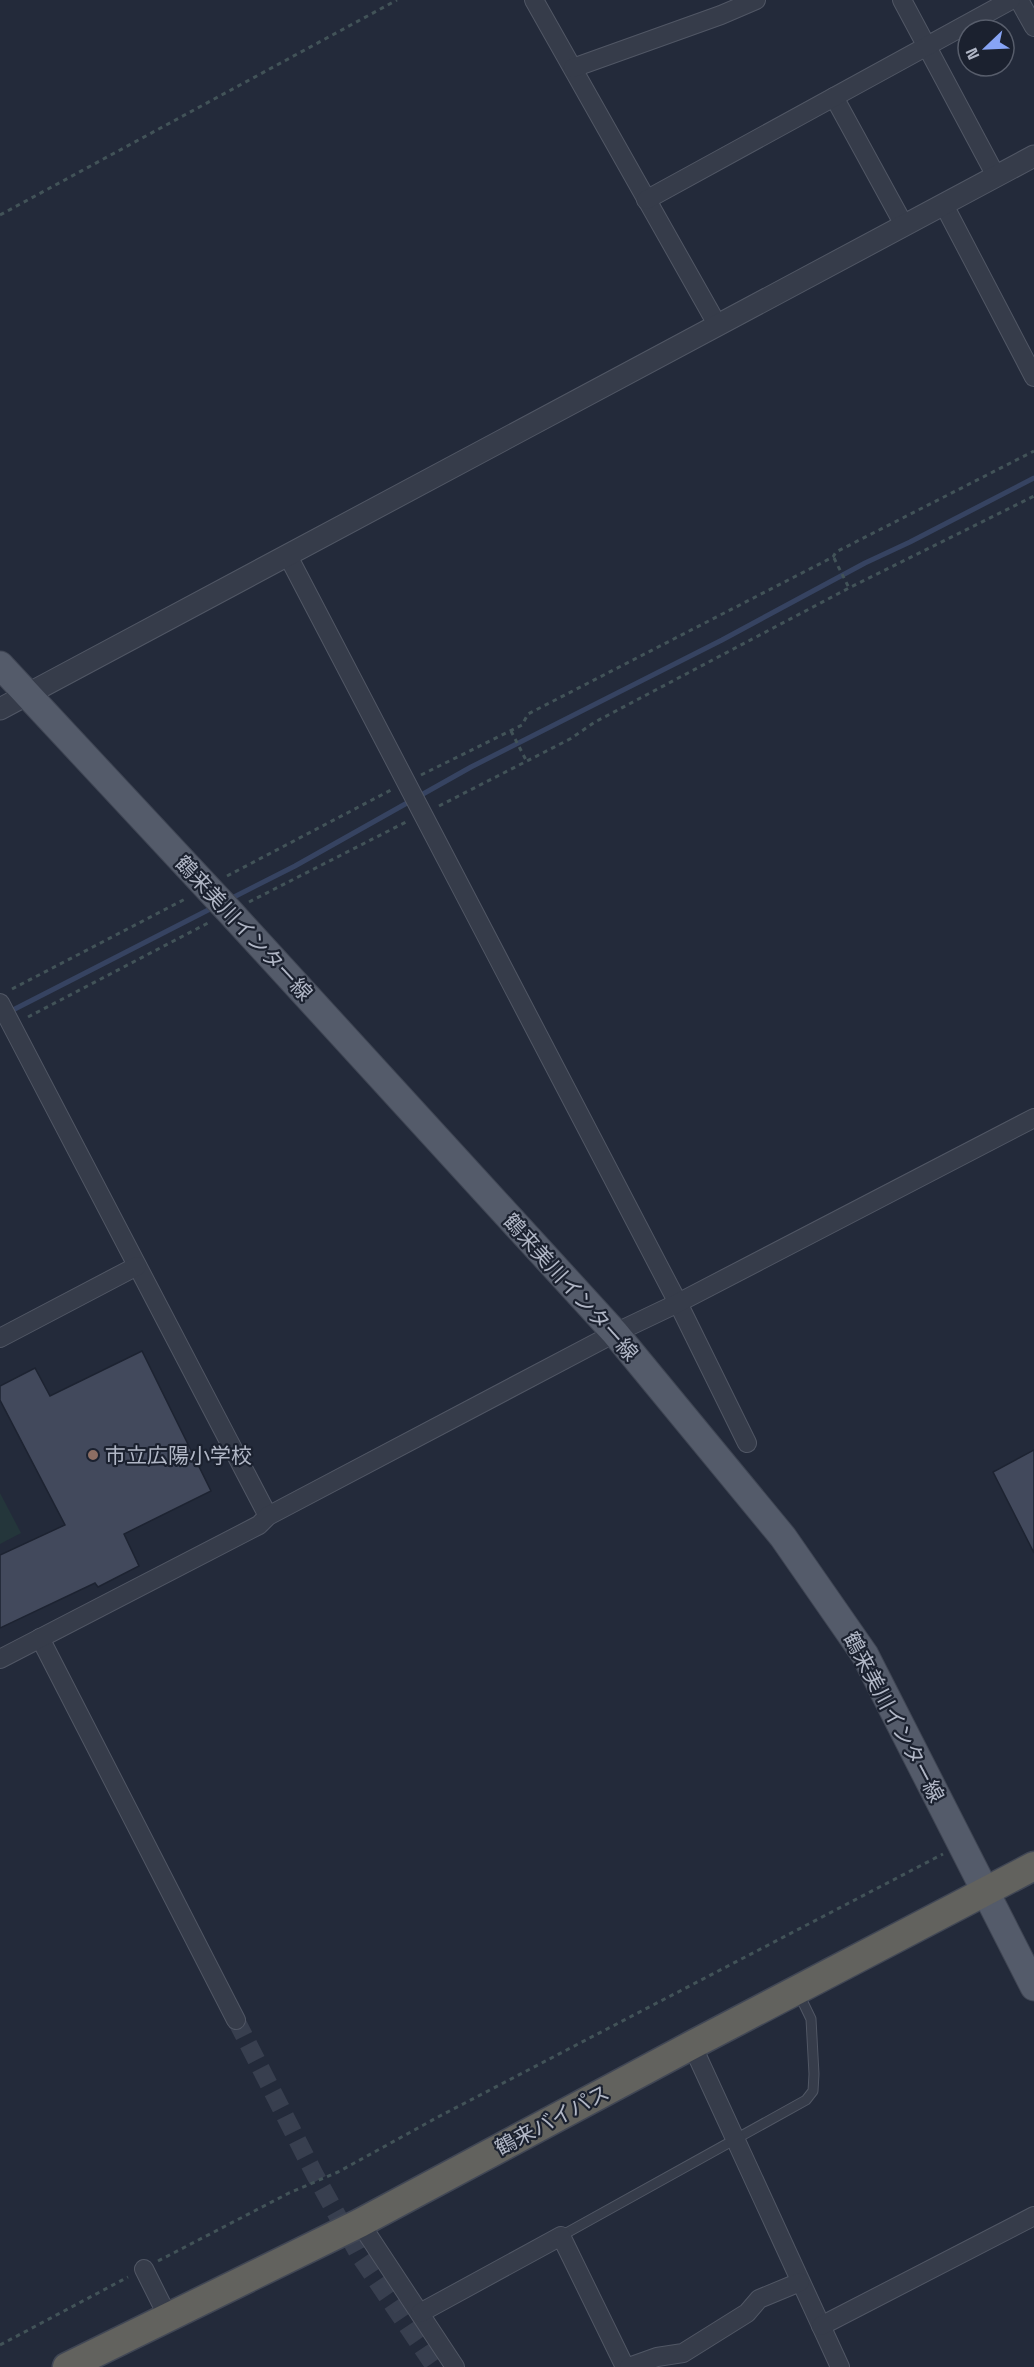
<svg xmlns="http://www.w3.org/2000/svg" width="1034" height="2367" viewBox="0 0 1034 2367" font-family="'Space Grotesk','Noto Sans JP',sans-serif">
  <rect width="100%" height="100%" fill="#232a3a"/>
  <path fill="#24363b" d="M0 1493 21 1533 0 1544Z"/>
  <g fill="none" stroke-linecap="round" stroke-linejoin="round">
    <g stroke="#364361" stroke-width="5">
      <path d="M228 900 295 866 471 767 722 640 865 563 910 542 1034 478"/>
      <path d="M9 1012 214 907"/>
    </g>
  </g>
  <g fill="#42495c" stroke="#1d2331" stroke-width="1.5">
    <path d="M142 1351 211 1491 124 1534 139 1566 98 1587 95 1583 0 1628V1555L65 1525 0 1400V1386L35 1368 50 1396Z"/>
    <path d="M1034 1450V1553L993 1472Z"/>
  </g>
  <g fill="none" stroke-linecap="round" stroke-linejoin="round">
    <path stroke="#383f4f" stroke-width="18" stroke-dasharray="18 9" stroke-linecap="butt" d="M236 2020 315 2175 359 2255 435 2367"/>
    <defs>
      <path id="service" d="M561 2236 806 2100 813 2091 814 2074 811 2019 798 1992"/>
      <g id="minor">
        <path d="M534 0 718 326"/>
        <path d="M902 0 996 176"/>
        <path d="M1019 0 1034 27"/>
        <path d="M573 68 721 15 756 0"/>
        <path d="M834 97 904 225"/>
        <path d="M646 200 1011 0"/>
        <path d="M944 205 1034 377"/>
        <path d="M288 556 678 1303 747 1443"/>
        <path d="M0 1003 268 1516"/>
        <path d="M0 1338 137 1266"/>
        <path d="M40 1638 236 2020"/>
        <path d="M0 1659 259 1525 268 1516 615 1333 678 1303 1034 1118"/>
        <path d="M692 2045 840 2367"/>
        <path d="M360 2223 455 2367"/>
        <path d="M144 2269 168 2317"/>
        <path d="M420 2313 561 2236 625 2367"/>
        <path d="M821 2326 1034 2216"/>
        <path d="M629 2367 657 2357 683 2353 747 2313 759 2299 800 2282"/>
      </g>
      <path id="tertiary" d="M0 709 1034 156"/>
      <path id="primary" d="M0 665 230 912 615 1333 783 1537 865 1655 1034 1987"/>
      <path id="trunk" d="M67 2367 360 2223 692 2045 1034 1866"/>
    </defs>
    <use href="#service" stroke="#515765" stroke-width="11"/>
    <use href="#minor" stroke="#515765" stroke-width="20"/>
    <use href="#tertiary" stroke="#515765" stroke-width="23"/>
    <use href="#primary" stroke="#3f4553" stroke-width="29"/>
    <use href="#trunk" stroke="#414755" stroke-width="31"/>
    <g stroke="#425358" stroke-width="3" stroke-dasharray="4.5 4.5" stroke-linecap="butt">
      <path d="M0 215 397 0"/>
      <path d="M834 558 849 588"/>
      <path d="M511 731 527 762"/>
      <path d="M421 775 522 725 528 714 833 557 836 552 1034 451"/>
      <path d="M439 806 570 739 595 722 849 588 1034 496"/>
      <path d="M227 876 391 790"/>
      <path d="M249 902 406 822"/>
      <path d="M12 989 187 898"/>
      <path d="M28 1017 208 923"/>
      <path d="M158 2261 289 2193 338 2172 438 2117 943 1854"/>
      <path d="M0 2345 128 2277"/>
    </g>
    <use href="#service" stroke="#363c4a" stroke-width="9"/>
    <use href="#minor" stroke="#363c4a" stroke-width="18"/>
    <use href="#tertiary" stroke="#363c4a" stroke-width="21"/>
    <use href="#primary" stroke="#545b6a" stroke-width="27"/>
    <use href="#trunk" stroke="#62625e" stroke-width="28"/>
  </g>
  <circle fill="#8d6e63" stroke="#1b212f" stroke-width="2" cx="93" cy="1455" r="6"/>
  <g text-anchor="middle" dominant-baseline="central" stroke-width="4.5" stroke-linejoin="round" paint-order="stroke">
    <g font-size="21" fill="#b1b7c6" stroke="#1b212f">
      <text transform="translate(244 928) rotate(47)">鶴来美川インター線</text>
      <text transform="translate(571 1287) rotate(48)">鶴来美川インター線</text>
      <text transform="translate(894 1717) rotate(62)">鶴来美川インター線</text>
      <text transform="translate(552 2120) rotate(-28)">鶴来バイパス</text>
    </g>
    <g font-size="21" fill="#b1b7c6" stroke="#1b212f" text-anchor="start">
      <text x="105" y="1455">市立広陽小学校</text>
    </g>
  </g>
  <g transform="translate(986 48) rotate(247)"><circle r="28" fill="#1b212f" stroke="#575d6b" stroke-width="1.5"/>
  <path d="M0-4.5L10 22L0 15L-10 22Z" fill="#87a4f5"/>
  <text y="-9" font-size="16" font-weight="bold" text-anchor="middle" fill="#b1b7c6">N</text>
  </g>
</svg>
